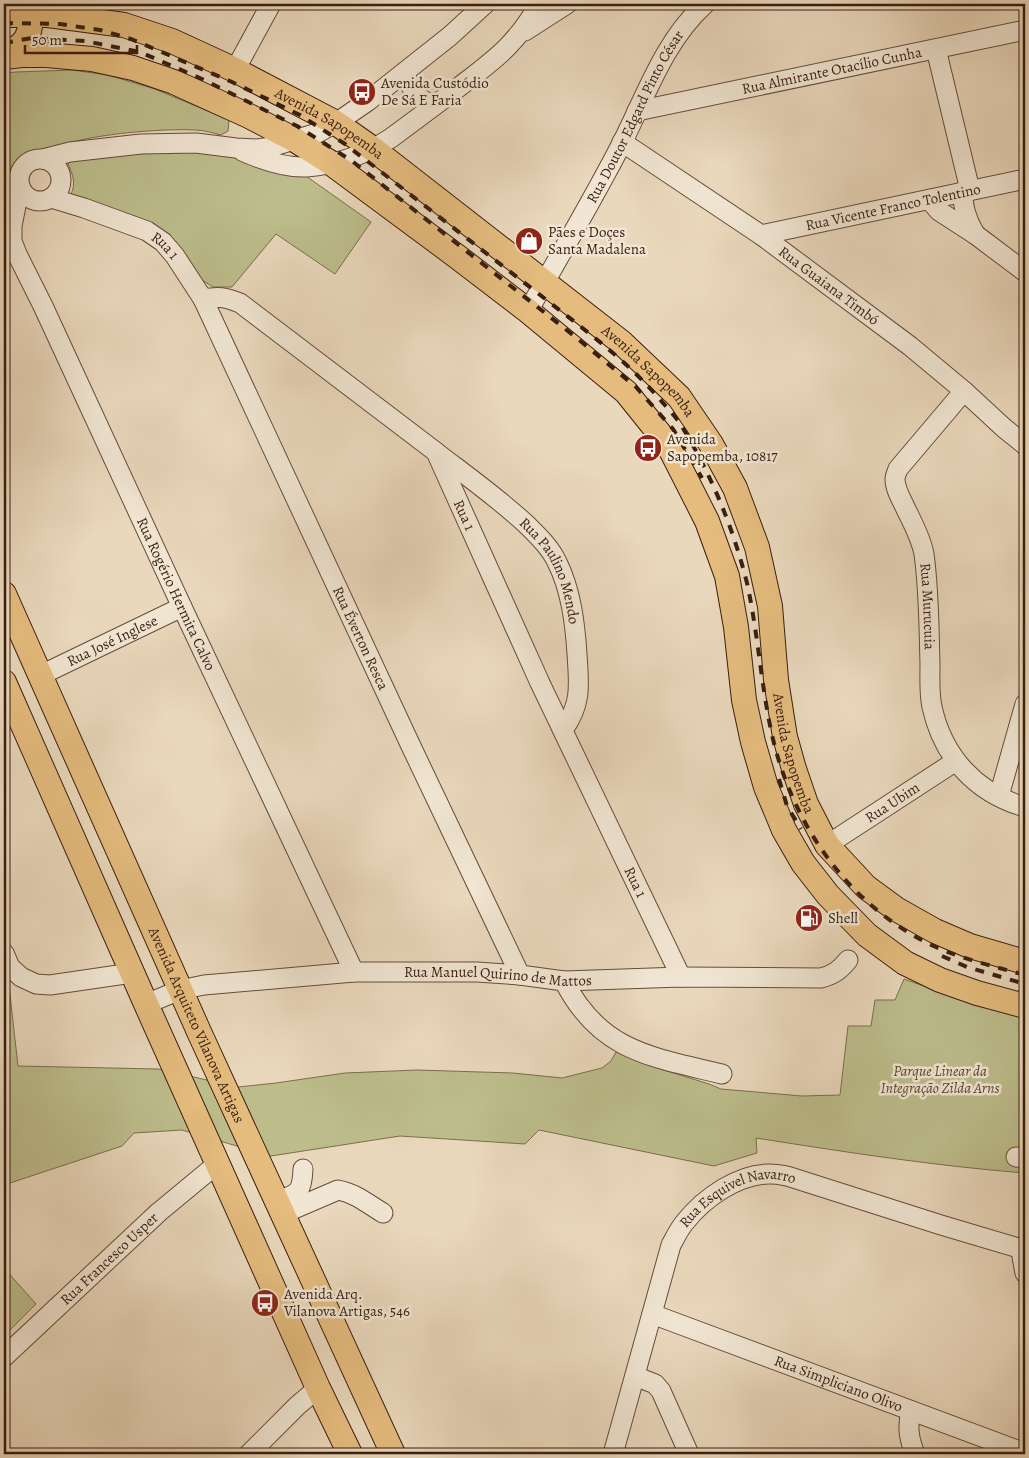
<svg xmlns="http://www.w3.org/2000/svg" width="1029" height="1458" viewBox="0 0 1029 1458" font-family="Alegreya,serif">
  <rect width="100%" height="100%" fill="#ead8bc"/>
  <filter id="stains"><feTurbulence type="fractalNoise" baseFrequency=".004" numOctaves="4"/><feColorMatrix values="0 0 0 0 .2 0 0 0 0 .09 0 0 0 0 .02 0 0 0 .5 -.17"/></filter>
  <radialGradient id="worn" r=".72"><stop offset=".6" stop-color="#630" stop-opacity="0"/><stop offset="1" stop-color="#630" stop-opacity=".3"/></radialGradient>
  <g fill="#bdbd8c" stroke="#7b6e4e">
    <path d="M72 70 108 75 155 89 229 120 228 131 221 135C213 133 204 130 195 130 155 128 42 136 16 169 11 175 8 185 4 192V73L16 72Z"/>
    <path d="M265 147 371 222 335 274 276 234 232 287H213L202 280 182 252 71 194C76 184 73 174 68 164L73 159 139 148Z"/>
    <path d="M4 977 9 986 18 1066 158 1069 238 1087 276 1083 345 1073 417 1070 513 1073 562 1078 602 1068 611 1061 616 1052 664 1070 709 1084 721 1089 802 1096 840 1095 848 1026H871L875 1000H895L904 979 957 998 1025 1014V1173C935 1166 845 1152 756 1138L757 1153 714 1166 539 1130 525 1144 400 1136 271 1156 182 1130 134 1133 122 1146 4 1185Z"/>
    <path d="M4 1268 36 1304 4 1336Z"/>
  </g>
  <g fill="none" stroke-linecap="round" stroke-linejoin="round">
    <defs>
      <g id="minor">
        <path d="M525 31 567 4"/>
        <path d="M936 49 970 190"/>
        <path d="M235 70 271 4"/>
        <path d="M404 73C412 89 416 98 433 106"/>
        <path id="s1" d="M637 111 1025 30"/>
        <path id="s2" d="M622 142 761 235 910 346 964 391 1004 428 1025 445"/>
        <path d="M242 151C262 160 285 168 307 167 337 165 366 154 391 138 414 121 437 104 459 87 494 60 517 44 539 4"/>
        <path d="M43 159 70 152 141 144 196 143 236 148 258 149 271 147 317 133 336 123 368 101 450 36 485 4"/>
        <circle cx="40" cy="180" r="21"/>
        <path id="s3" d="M20 186 12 226V241L17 254 43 306 182 607 354 972"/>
        <path d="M962 192C964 209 966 219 975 234"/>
        <path id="s4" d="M51 198 84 208 147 231 163 242 175 256 203 299C218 296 225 297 240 303L436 452 540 683 681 977"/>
        <path d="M931 199 933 204 939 211 976 235 1025 272"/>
        <path id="s5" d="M761 235 1025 179"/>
        <path id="s6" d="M203 299 410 744 520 975"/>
        <path id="s7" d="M528 311C560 255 594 198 623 141 647 93 665 40 705 4"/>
        <path id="s8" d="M964 391 898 469C897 472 895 476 895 479 895 488 900 497 904 505 911 520 921 537 924 554 929 590 929 628 930 665 930 678 929 693 932 707 943 757 976 793 1025 807"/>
        <path id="s9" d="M437 453C467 476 498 498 526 524 537 535 550 547 557 562 571 590 575 623 577 654 579 685 582 704 563 730"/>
        <path id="s10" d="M41 675 182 607"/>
        <path d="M999 796 1025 704"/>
        <path id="s11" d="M827 845 956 761"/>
        <path d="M4 953 10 967 21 977 36 984 50 985 132 973"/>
        <path d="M564 981C600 1052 652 1057 722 1074"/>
        <path id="s12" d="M146 1004 180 990 204 985 354 972H477L520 975 564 981 681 977 821 978C833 975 840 970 848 960"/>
        <path d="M1016 1157 1025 1158"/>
        <path d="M276 1202C298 1193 302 1194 303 1169"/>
        <path d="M282 1214 338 1190C355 1193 368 1204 383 1213"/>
        <path d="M1023 1249 1022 1257 1025 1273"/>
        <path id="s13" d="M652 1314 1025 1453"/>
        <path id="s14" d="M4 1357 159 1212 217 1164"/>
        <path d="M635 1376 655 1384 661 1391 689 1454"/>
        <path d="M911 1411C907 1427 909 1439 915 1454"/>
        <path d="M249 1454 297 1406 318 1388"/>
        <path id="s15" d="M613 1454 671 1245C675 1238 679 1229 685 1222 704 1198 739 1173 771 1174 776 1174 781 1175 787 1176L941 1225 1025 1250"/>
      </g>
      <g id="major">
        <path id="s16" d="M4 15H48L124 25 172 41 235 70 336 123 373 149 621 342 679 397 711 444 735 488 757 547 770 606 776 680 785 737 794 769 806 804 827 845 866 887 896 909 935 931 970 946 1025 962"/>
        <path d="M4 54C25 46 31 37 31 14"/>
        <path d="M4 57 22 55H46L92 59 133 68 174 82 249 116 295 140 331 163 459 258 528 311 626 392 663 438 672 452 707 521 727 576 736 627 744 700 753 742 766 787 784 830 803 863 828 895 867 935 905 963 940 980 977 993 1025 1006"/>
        <path id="s17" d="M4 594 200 1034 393 1454"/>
        <path d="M4 682 146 1004 318 1388 350 1454"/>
      </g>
    </defs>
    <use href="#minor" stroke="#654c3b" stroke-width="21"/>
    <use href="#major" stroke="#391e10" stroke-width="26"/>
    <use href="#minor" stroke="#f1e6d3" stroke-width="19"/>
    <use href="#major" stroke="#e5bc7e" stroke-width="24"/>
    <g stroke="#391e10" stroke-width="4" stroke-dasharray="9 9" stroke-linecap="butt">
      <path d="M4 24 13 23 60 24 100 30 131 39 232 82 300 115 345 144C411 195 477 246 544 298 586 331 629 362 663 403 669 410 676 417 681 425 711 474 733 527 747 583 758 633 761 685 772 735 793 827 851 909 938 948 966 960 996 967 1025 975"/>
      <path d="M4 43 32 38 85 41 140 52 202 79 297 126 352 161 573 335 636 387 673 429 702 478"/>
      <path d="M779 779 787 806 801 829"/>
      <path d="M942 956 967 967 1025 984"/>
    </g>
  </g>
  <defs>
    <symbol id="bus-disc" viewBox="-11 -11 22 22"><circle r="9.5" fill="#8f2418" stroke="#f1e6d3"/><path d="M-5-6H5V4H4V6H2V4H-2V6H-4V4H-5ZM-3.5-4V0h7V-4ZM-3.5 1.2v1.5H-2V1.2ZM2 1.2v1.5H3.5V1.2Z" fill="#fff"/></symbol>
    <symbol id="shop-disc" viewBox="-11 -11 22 22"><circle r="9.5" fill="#8f2418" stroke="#f1e6d3"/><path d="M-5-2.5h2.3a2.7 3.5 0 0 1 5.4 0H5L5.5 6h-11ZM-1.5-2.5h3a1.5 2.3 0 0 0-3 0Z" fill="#fff"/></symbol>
    <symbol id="fuel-disc" viewBox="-11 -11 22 22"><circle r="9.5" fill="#8f2418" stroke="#f1e6d3"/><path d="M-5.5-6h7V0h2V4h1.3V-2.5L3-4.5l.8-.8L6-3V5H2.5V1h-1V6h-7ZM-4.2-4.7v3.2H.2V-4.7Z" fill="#fff"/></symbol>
  </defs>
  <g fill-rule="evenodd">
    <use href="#bus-disc" x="346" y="76" width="32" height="32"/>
    <use href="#shop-disc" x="513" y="225" width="32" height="32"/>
    <use href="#bus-disc" x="632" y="432" width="32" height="32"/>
    <use href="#fuel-disc" x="793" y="902" width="32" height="32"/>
    <use href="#bus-disc" x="249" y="1287" width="32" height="32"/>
  </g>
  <g text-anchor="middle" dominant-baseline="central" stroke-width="5" stroke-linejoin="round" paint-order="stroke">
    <g font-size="15" fill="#391e10" stroke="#f1e6d3">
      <text stroke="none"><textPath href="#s1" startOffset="199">Rua Almirante Otacílio Cunha</textPath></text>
      <text stroke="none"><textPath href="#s7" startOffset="222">Rua Doutor Edgard Pinto César</textPath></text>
      <text stroke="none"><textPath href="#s16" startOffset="349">Avenida Sapopemba</textPath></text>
      <text stroke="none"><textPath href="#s5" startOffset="135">Rua Vicente Franco Tolentino</textPath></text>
      <text stroke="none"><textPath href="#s4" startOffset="125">Rua 1</textPath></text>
      <text stroke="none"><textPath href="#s2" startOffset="252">Rua Guaiana Timbó</textPath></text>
      <text stroke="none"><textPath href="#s16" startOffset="754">Avenida Sapopemba</textPath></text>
      <text stroke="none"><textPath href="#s4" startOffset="544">Rua 1</textPath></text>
      <text stroke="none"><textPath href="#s9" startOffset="168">Rua Paulino Mendo</textPath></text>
      <text stroke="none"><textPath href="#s3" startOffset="445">Rua Rogério Hermita Calvo</textPath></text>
      <text stroke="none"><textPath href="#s8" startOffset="246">Rua Murucuia</textPath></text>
      <text stroke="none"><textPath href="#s6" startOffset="374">Rua Éverton Resca</textPath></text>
      <text stroke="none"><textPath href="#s10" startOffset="79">Rua José Inglese</textPath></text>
      <text stroke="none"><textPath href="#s16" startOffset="1174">Avenida Sapopemba</textPath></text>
      <text stroke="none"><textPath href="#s11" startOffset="78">Rua Ubim</textPath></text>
      <text stroke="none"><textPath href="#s4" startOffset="949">Rua 1</textPath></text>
      <text stroke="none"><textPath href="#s12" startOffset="356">Rua Manuel Quirino de Mattos</textPath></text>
      <text stroke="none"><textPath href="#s17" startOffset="472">Avenida Arquiteto Vilanova Artigas</textPath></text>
      <text stroke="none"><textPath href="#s15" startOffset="305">Rua Esquivel Navarro</textPath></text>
      <text stroke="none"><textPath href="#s14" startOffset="144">Rua Francesco Usper</textPath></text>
      <text stroke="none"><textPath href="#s13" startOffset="199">Rua Simpliciano Olivo</textPath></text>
    </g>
    <g font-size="15" fill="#391e10" stroke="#f1e6d3" text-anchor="start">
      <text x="381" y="83">Avenida Custódio<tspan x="381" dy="17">De Sá E Faria</tspan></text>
      <text x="548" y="232">Pães e Doçes<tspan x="548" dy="17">Santa Madalena</tspan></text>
      <text x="667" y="439">Avenida<tspan x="667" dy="17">Sapopemba, 10817</tspan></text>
      <text x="828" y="918">Shell</text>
      <text x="284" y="1294">Avenida Arq.<tspan x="284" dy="17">Vilanova Artigas, 546</tspan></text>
    </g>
    <g font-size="15" font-style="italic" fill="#5a462f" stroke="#f1e6d3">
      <text x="940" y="1071">Parque Linear da<tspan x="940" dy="17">Integração Zilda Arns</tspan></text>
    </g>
  </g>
  <rect width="1029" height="1458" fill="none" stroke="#ead8bc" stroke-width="20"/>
  <rect x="5" y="5" width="1019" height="1448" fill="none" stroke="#391e10" stroke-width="2.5"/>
  <rect x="10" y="10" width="1009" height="1438" fill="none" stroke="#391e10"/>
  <path d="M25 45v8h112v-8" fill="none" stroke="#391e10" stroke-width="2.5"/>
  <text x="32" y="45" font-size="15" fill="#391e10" stroke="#f1e6d3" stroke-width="4" paint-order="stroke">50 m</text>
  <rect width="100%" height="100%" filter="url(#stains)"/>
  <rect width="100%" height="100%" fill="url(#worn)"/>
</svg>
